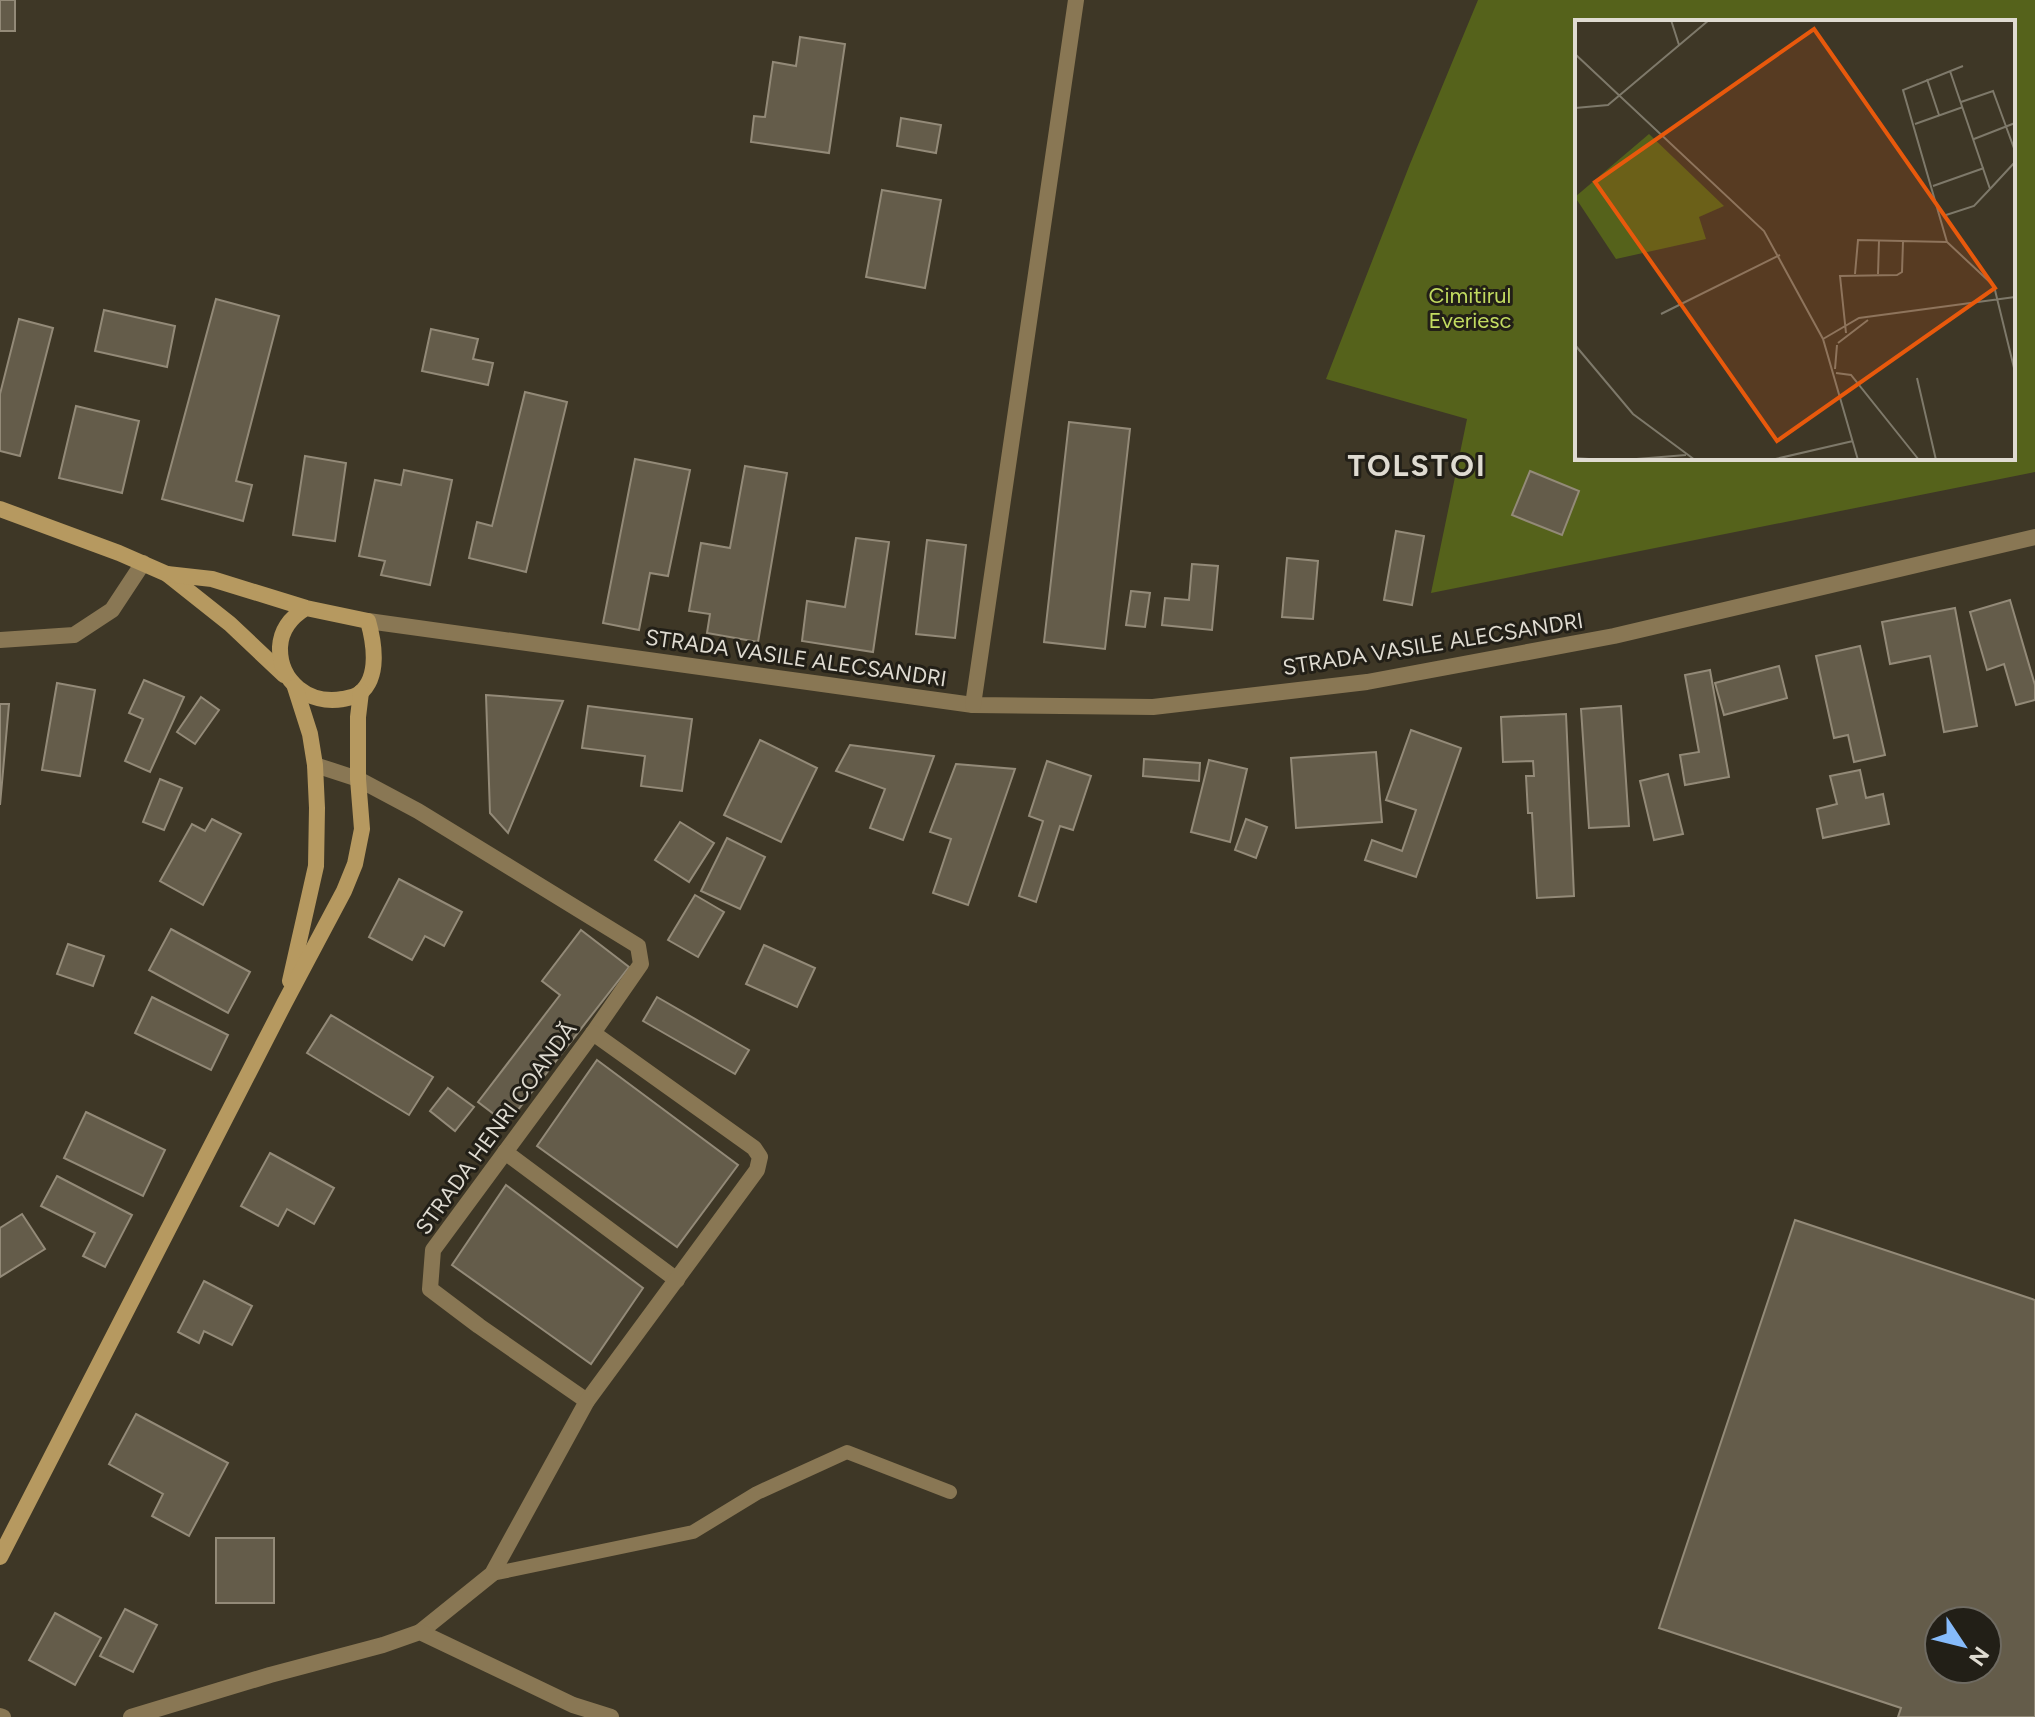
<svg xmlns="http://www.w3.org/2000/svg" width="2035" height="1717" viewBox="0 0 2035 1717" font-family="Figtree,sans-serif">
  <rect width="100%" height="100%" fill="#3e3726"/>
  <path fill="#55621b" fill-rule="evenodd" d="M1478 0H2035V472L1431 593 1467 419 1326 379 1410 164ZM1577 22H2013V458H1577Z"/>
  <g fill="#645c4a" stroke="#938a78" stroke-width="2" fill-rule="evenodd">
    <rect x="0" y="0" width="15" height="31"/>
    <path d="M800 37 845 44 829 153 751 142 754 116 765 117 773 62 796 66Z"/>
    <path d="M901 118 941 125 936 153 897 146Z"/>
    <path d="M882 190 941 200 925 288 866 277Z"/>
    <path d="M216 299 279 316 236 481 252 485 243 521 162 499Z"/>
    <path d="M104 310 175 326 167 367 95 351Z"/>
    <path d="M19 319 53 328 20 456 0 451V394Z"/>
    <path d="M431 329 478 339 473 359 493 363 488 385 422 371Z"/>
    <path d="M525 392 567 402 526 572 469 558 477 522 492 526Z"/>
    <path d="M76 406 139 421 122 493 59 478Z"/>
    <path d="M1069 422 1130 429 1105 649 1044 642Z"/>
    <path d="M305 456 346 463 335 541 293 535Z"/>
    <path d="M635 459 690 470 668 576 650 573 639 630 603 623Z"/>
    <path d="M745 466 787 473 758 642 707 633 710 614 689 611 701 543 730 548Z"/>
    <path d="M404 470 452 480 430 585 381 575 385 561 359 556 375 480 401 485Z"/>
    <path d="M1530 471 1579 491 1562 535 1512 515Z"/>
    <path d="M1396 531 1424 536 1412 605 1384 600Z"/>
    <path d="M856 538 889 542 873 652 802 641 807 601 845 607Z"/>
    <path d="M927 540 966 545 955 638 916 634Z"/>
    <path d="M1287 558 1318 561 1313 619 1282 617Z"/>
    <path d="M1192 564 1218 566 1212 630 1162 625 1165 598 1189 600Z"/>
    <path d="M1131 591 1150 593 1145 627 1126 625Z"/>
    <path d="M2010 600 2035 685V700L2016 705 2004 664 1987 670 1970 612Z"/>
    <path d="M1955 608 1977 726 1944 732 1930 656 1890 664 1882 622Z"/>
    <path d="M1860 646 1885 755 1854 762 1848 735 1834 738 1816 656Z"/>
    <path d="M1779 666 1787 698 1724 715 1715 683Z"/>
    <path d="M1710 670 1729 777 1685 785 1680 755 1699 752 1685 675Z"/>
    <path d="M144 680 184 697 150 772 125 761 143 719 129 713Z"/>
    <path d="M57 683 95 690 80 776 42 770Z"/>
    <path d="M486 695 563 701 508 833 490 813Z"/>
    <path d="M201 697 219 710 195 744 177 732Z"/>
    <path d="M0 704H9L0 805Z"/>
    <path d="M588 706 692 719 682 791 641 786 645 756 582 748Z"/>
    <path d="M1621 706 1629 826 1589 828 1581 709Z"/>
    <path d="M1566 714 1574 896 1537 898 1532 813H1528L1526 776H1534L1533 761 1503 762 1501 717Z"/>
    <path d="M1411 730 1461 748 1416 877 1365 860 1372 840 1402 851 1416 810 1386 800Z"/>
    <path d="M760 740 817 768 781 842 724 815Z"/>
    <path d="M850 745 934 756 903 840 870 828 885 789 836 771Z"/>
    <path d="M1376 752 1382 822 1296 828 1291 758Z"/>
    <path d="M1144 759 1200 763 1199 781 1143 776Z"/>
    <path d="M1209 760 1247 769 1230 842 1191 832Z"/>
    <path d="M1047 761 1091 776 1073 830 1060 826 1036 902 1019 896 1043 821 1029 816Z"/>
    <path d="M956 764 1015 769 968 905 933 893 951 839 930 832Z"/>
    <path d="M1860 770 1866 798 1883 794 1889 824 1823 838 1817 809 1837 804 1830 776Z"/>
    <path d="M1668 774 1683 834 1654 840 1640 781Z"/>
    <path d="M160 779 182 788 164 830 143 822Z"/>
    <path d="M212 819 241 834 203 905 160 881 192 824 205 831Z"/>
    <path d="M1246 819 1267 827 1256 858 1235 850Z"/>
    <path d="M680 822 714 843 689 882 655 860Z"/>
    <path d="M727 838 765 857 740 909 701 891Z"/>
    <path d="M399 879 462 912 444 946 425 936 412 960 369 937Z"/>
    <path d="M695 895 724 912 698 957 668 940Z"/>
    <path d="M171 929 250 972 228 1013 149 970Z"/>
    <path d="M581 930 629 967 507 1124 478 1102 560 995 542 981Z"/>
    <path d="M68 944 104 956 93 986 57 974Z"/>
    <path d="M764 945 815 968 797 1007 746 984Z"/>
    <path d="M152 997 228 1035 211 1070 135 1033Z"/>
    <path d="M657 997 749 1050 735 1074 643 1021Z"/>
    <path d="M331 1015 433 1077 409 1115 307 1053Z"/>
    <path d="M597 1060 738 1165 677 1247 537 1146Z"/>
    <path d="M448 1088 474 1107 455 1131 430 1111Z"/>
    <path d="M86 1112 165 1150 143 1196 64 1158Z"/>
    <path d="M270 1153 334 1188 314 1224 287 1209 278 1226 241 1206Z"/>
    <path d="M57 1176 132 1215 105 1267 83 1256 95 1233 41 1206Z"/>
    <path d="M506 1185 643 1288 591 1364 452 1265Z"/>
    <path d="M22 1214 45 1249 0 1277V1228Z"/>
    <path d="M1795 1220 2035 1300V1717H1898L1901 1708 1659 1628ZM1939 1621H1987V1669H1939Z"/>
    <path d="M204 1281 252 1306 232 1345 204 1331 199 1343 178 1332Z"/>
    <path d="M136 1414 228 1463 189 1536 152 1516 163 1494 109 1464Z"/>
    <rect x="216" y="1538" width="58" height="65"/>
    <path d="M125 1609 157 1625 133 1672 100 1656Z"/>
    <path d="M55 1613 101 1638 75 1685 29 1660Z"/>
  </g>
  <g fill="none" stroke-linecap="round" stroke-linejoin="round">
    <path stroke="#897754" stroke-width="14" d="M492 1574 693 1532 757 1493 847 1452 950 1492"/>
    <g stroke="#897754" stroke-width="16">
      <path d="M368 621 973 705 1153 707 1367 682 1614 636 2035 537"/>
      <path d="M0 640 74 635 112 610 143 563"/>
      <path d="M973 705 1076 0"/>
      <path d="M315 765 358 779 418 811 638 946 641 964 593 1033 433 1250 430 1289 479 1326 587 1401"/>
      <path d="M505 1152 677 1280"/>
      <path d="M420 1632 492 1574 587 1401 757 1170 760 1157 754 1148 593 1033"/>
      <path d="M0 1716 3 1717"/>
      <path d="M131 1717 270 1675 383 1645 420 1632 573 1705 611 1717"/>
    </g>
    <g stroke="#b69960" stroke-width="16">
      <path d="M0 509 119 553 167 574 230 624 284 675"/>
      <path d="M167 574 212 579 306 608 368 621C374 642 380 677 360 693 356 697 348 698 343 699 309 705 279 682 280 647 281 629 291 617 306 608"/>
      <path d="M290 981 316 866 317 808 315 765 310 734 295 687"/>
      <path d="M0 1557 285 1002 344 891 355 864 362 829 358 779V717L361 692"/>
    </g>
  </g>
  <g text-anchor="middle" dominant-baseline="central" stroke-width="6" stroke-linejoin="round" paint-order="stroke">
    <g font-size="22" fill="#c2db60" stroke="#221f17">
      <text x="1470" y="295">Cimitirul<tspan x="1470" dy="25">Everiesc</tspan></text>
    </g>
    <g font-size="22" fill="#dfdbd1" stroke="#221f17">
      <text transform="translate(1433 644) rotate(-9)">STRADA VASILE ALECSANDRI</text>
      <text transform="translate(796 658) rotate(8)">STRADA VASILE ALECSANDRI</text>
      <text transform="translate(496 1128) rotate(-54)">STRADA HENRI COANDĂ</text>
    </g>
    <g font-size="30" font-weight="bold" letter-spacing="2" fill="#dfdbd1" stroke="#221f17">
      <text x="1417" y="465">TOLSTOI</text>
    </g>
  </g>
  <g transform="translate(1575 20)">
    <rect width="440" height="440" fill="#3e3726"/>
    <path d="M74 114 149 186 124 197 131 219 41 239 0 177Z" fill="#55621b"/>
    <path fill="none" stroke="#7e796a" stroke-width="2" d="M96 0 104 25M0 34 189 211 248 319 283 440M388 46 328 70 372 222 419 266 440 352M352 59 364 95M386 82 418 71 440 131M0 88 33 85 134 0M340 104 388 87M399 119 440 103M358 166 409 148M415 169 440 142M368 196 399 186 415 169 375 51M280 254 283 220 372 222M303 254 304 221M86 294 205 235M271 313 265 256 322 255 327 252 328 222M248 319 284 298 440 277M263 323 293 300M0 325 58 394 120 440M260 349 262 325M261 353 276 355 344 440M342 358 361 440M0 438 28 440M49 440 111 435M196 440 278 421"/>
    <path fill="#e8590c" fill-opacity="0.15" stroke="#e8590c" stroke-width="4" d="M239 9 420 268 202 421 20 162Z"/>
    <rect width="440" height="440" fill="none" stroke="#dfdbd1" stroke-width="4"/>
  </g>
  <g transform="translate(1963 1645) rotate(125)"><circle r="38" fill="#221f17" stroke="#6e6a61" stroke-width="2"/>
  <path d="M0-6L14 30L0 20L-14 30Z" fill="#86bbfb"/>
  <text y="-12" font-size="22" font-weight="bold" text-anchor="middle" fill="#dfdbd1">N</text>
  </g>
</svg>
